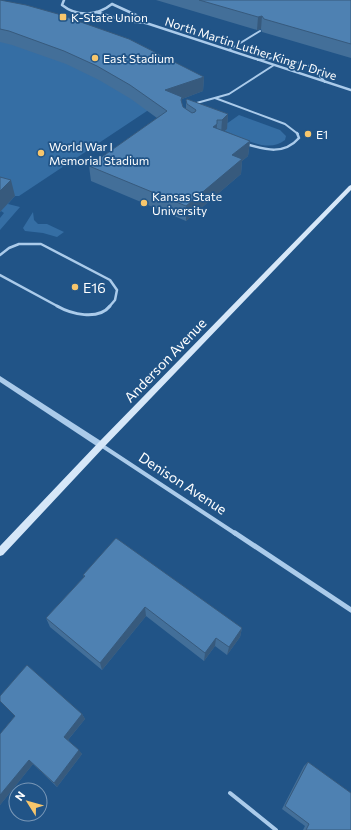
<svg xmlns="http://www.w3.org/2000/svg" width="351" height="830" viewBox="0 0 351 830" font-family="Commissioner,sans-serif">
  <rect width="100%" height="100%" fill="#215487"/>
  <g fill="#356ea4">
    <path d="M0 13 150 109 19 196H15L8 204 20 207 0 230V218L4 213 1 211 0 212Z"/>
    <path d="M239 115 280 130 286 136 285 140C268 154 243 138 225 131L222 127Z"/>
    <path d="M33 212 34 220 38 224H47L64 232 57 237 43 233 25 231 23 228Z"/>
  </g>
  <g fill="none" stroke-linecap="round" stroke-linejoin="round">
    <g stroke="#abcbea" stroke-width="2">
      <path d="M229 50 260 31"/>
      <path d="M258 60 280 57 312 67 325 82"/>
      <path d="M215 98 285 124 298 134"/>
      <path d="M193 104 229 94 274 65"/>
    </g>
    <g stroke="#abcbea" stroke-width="2.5">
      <path d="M246 144C266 150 284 155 299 138L297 133"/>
      <path d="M0 255 9 248 19 244H41L110 280 117 290 115 300 109 307"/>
      <path d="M0 275 59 307"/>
    </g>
    <path stroke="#abcbea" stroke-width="3" d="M57 306C71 314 98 321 110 306"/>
    <path stroke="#abcbea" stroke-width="4" d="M230 793 276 830"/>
    <g stroke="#abcbea" stroke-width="2.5">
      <path d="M64 0 62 5C77 17 97 16 112 4"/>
      <path d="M112 4 136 15 146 23"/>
      <path d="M96 12 126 21 146 23 351 90"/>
    </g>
    <path stroke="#abcbea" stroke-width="4" d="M101 445 236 534"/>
    <path stroke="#abcbea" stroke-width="5" d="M235 533 351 610"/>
    <path fill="#abcbea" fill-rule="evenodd" d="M0 376 104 443 105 445 104 447 101 448 98 447 0 382Z"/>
    <path fill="#d6e7f8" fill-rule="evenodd" d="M351 185V190L104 447 3 555 0 556V546L98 443 349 186Z"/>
  </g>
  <g fill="#436f99">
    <path d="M0 0 204 77 203 91 182 99V104L183 107 186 109V100L228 114 227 129 224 131 250 141 248 156 242 161 241 174 186 221 91 181 89 166 157 118 131 99 99 80 66 64 12 45 0 42Z"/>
    <path d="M156 0H351V58L262 32 261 29 257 30Z"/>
    <path d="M83 575 242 628 240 637 227 655 215 646 204 661 146 616 102 670 50 627 46 618 84 577Z"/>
    <path d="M0 701 82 714 85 719 68 740 82 754 57 787 33 764 0 805V734L15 716Z"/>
    <path d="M308 762 351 830H303L305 826 282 809 304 766Z"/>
  </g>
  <g fill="#375a7d">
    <path d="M262 16 261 29 257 30 258 17Z"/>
    <path d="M204 77 203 91 182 99V111L165 90Z"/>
    <path d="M228 114 227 129 221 134 222 120Z"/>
    <path d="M217 124 216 138 213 127Z"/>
    <path d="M250 141 248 156 242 161 241 174 186 221V206L232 155Z"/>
    <path d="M11 180 15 196 0 212V191Z"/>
    <path d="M145 607 146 616 102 670 100 663Z"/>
    <path d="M242 628 240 637 227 655 229 647Z"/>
    <path d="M216 638 215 646 204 661 205 653Z"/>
    <path d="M82 714 85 719 67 741 64 737Z"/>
    <path d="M79 750 82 754 57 787 54 783Z"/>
    <path d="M29 760 33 764 0 805V795Z"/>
  </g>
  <g fill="#4e81b2" stroke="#375a7d">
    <path d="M0 0 26 5 58 14 129 39 204 77 165 90 182 97 181 100 183 107 192 113 195 112 196 110 187 104 186 100 187 99 228 114 222 120H217V124L213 127 250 141 232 155 242 159 186 206 89 166 167 111 130 85 97 66 64 51 9 31 0 29Z"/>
    <path d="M199 0H351V44L264 19 262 16 258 17Z"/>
    <path d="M0 177 11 180 0 191Z"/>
    <path d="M116 538 242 628 229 647 216 638 205 653 145 607 100 663 46 618 85 576 83 575Z"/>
    <path d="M27 665 82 714 64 737 79 750 54 783 29 760 0 795V734L15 716 0 701V696Z"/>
    <path d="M308 762 351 793V830H306L309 824 285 806Z"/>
  </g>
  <g fill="#f7c66c" stroke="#215487" stroke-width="1.5">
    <rect x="59" y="13" width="8" height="8" rx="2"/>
    <circle cx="95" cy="58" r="4"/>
    <circle cx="308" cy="134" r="4"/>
    <circle cx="41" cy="153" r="4"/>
    <circle cx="144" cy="203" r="4"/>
    <circle cx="75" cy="287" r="4"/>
  </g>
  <g text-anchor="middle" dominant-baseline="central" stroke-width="3.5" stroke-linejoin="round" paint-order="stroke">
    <g font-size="12" fill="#fff" stroke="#215487" text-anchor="start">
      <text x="71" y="17">K-State Union</text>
      <text x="103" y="58">East Stadium</text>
      <text x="316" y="134">E1</text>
      <text x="49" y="146">World War I<tspan x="49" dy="14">Memorial Stadium</tspan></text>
      <text x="152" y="196">Kansas State<tspan x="152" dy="14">University</tspan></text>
    </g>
    <g font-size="12" fill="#fff" stroke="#215487">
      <text transform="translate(251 48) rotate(18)">North Martin Luther King Jr Drive</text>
    </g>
    <g font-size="14" fill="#fff" stroke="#215487" text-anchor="start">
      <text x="83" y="287">E16</text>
    </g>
    <g font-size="14" fill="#fff" stroke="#215487">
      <text transform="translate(165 360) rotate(-46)">Anderson Avenue</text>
      <text transform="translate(183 483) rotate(33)">Denison Avenue</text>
    </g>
  </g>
  <g transform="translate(28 802) rotate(307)"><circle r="19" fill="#215487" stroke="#7a98b7"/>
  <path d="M0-3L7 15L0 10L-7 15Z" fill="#f7c66c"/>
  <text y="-6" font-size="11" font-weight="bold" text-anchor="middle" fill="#ffffff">N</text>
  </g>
</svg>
